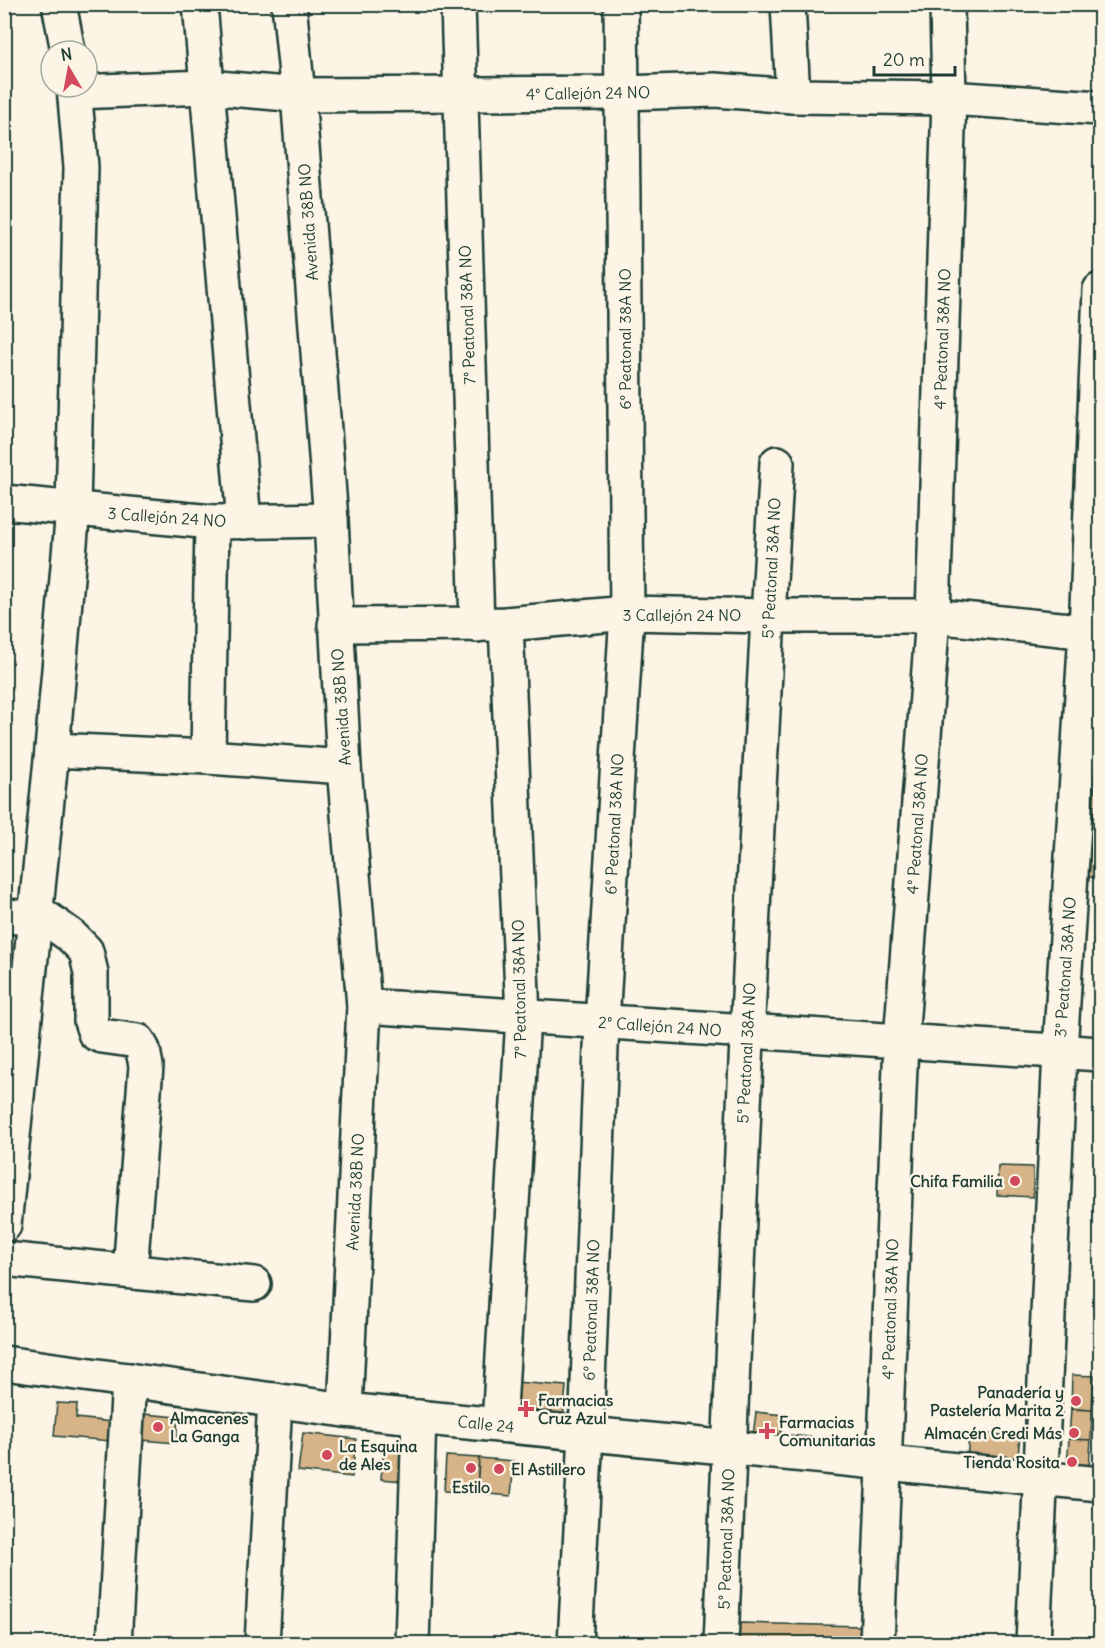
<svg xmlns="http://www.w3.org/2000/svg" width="1105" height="1648" viewBox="0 0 1105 1648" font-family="Delius,sans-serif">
  <rect width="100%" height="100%" fill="#fcf5e5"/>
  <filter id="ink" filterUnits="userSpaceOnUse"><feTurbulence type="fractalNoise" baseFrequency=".0167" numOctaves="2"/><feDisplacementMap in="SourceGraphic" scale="12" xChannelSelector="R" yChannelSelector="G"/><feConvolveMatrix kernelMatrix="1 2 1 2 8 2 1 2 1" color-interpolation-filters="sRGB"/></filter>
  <g filter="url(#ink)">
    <g fill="#d6b488" stroke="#1f3d34" stroke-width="1.5">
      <path d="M1090 781 1100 782V812L1087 811Z"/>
      <path d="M1087 811 1100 812V848L1085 847Z"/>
      <path d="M1091 847 1100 848V878L1089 877Z"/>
      <path d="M998 1166 1033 1167V1197L997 1195Z"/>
      <path d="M1072 1375 1094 1376 1092 1410 1071 1409Z"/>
      <path d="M515 1382 566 1386 563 1418 513 1413Z"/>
      <path d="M57 1403 77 1404 76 1418 112 1422 111 1441 54 1436Z"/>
      <path d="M1071 1409 1092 1410 1091 1440 1069 1439Z"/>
      <path d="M756 1412 783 1415 780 1440 753 1436Z"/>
      <path d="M144 1414 178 1417 176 1443 142 1440Z"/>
      <path d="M303 1433 356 1439 352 1477 298 1471Z"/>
      <path d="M969 1433 1020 1436 1017 1466 967 1462Z"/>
      <path d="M1069 1439 1091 1440 1089 1468 1067 1467Z"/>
      <path d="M384 1445 406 1448 403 1481 381 1479Z"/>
      <path d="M446 1456 479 1458 477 1493 444 1491Z"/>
      <path d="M479 1458 514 1461 511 1496 477 1493Z"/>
      <path d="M739 1623 862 1626 860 1644H738Z"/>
    </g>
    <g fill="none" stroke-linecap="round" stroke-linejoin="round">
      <defs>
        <g id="minor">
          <path d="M59 4 68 51"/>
          <path d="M200 4 244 522"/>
          <path d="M289 4 298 95 331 520 344 767 364 1006 345 1410"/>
          <path d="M458 4 477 625"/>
          <path d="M788 4 793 96"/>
          <path d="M75 92 207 87 298 95 623 93 715 90 793 96 949 98 1100 108"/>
          <path d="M4 502 212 522 331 520"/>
          <path d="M335 625 506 624 627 613 768 616H933L1100 633"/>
          <path d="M52 750 208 757 344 767"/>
          <path d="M208 757 212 522"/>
          <path d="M35 910 71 936 86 951 91 973V1021L95 1033 102 1036 138 1041 143 1050 146 1066 130 1271"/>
          <path d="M4 916 34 918"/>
          <path d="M364 1006 1100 1054"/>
          <path d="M4 1225 52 750 73 509 81 167 74 87"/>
          <path d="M4 1259 254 1284"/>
          <path d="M4 1363 345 1410 1100 1484"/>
          <path d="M499 1425 523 1017 506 624"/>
          <path d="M114 1644 129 1380"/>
          <path d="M262 1644 275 1400"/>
          <path d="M412 1644 419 1417"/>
          <path d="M575 1644 586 1434 602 1022 627 613 621 4"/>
          <path d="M721 1644C738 1250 753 856 777 463"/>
          <path d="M877 1644 901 1041 933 616 949 98 947 4"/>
          <path d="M1033 1644 1060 1051 1086 631 1100 290"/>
        </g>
      </defs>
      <use href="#minor" stroke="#1f3d34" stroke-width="38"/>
      <use href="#minor" stroke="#fcf5e5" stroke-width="33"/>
    </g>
  </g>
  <g fill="#d1495b" stroke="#fcf5e5" stroke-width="2">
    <circle cx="1015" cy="1181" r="6"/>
    <circle cx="1076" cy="1401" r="6"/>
    <path d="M523 1400h6v6h6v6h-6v6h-6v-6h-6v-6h6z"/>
    <circle cx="158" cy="1427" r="6"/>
    <path d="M764 1422h6v6h6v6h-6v6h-6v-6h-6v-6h6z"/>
    <circle cx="1074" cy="1433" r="6"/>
    <circle cx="327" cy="1455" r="6"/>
    <circle cx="1072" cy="1462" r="6"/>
    <circle cx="471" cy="1468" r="6"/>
    <circle cx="499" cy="1469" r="6"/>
  </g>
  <g text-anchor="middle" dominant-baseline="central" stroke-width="5" stroke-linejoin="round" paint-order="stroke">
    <g font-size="16" fill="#1f3d34" stroke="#fcf5e5">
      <text transform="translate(588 93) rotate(-1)">4° Callejón 24 NO</text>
      <text transform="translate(308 222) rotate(-94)">Avenida 38B NO</text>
      <text transform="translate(467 315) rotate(-92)">7° Peatonal 38A NO</text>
      <text transform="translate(625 339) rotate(-90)">6º Peatonal 38A NO</text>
      <text transform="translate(942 339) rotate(-88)">4° Peatonal 38A NO</text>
      <text transform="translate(167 517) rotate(4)">3 Callejón 24 NO</text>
      <text transform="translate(771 568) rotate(-87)">5° Peatonal 38A NO</text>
      <text x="682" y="615">3 Callejón 24 NO</text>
      <text transform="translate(341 707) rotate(-94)">Avenida 38B NO</text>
      <text transform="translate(614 824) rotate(-87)">6º Peatonal 38A NO</text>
      <text transform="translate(917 824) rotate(-86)">4° Peatonal 38A NO</text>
      <text transform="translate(1065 967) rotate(-86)">3° Peatonal 38A NO</text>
      <text transform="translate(519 989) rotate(-91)">7° Peatonal 38A NO</text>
      <text transform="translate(660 1026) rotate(4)">2° Callejón 24 NO</text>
      <text transform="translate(746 1053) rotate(-87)">5° Peatonal 38A NO</text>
      <text transform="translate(355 1192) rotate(-87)">Avenida 38B NO</text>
      <text transform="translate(890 1309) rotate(-88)">4° Peatonal 38A NO</text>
      <text transform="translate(591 1310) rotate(-88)">6º Peatonal 38A NO</text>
      <text transform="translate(486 1424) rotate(6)">Calle 24</text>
      <text transform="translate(726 1539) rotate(-88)">5° Peatonal 38A NO</text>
    </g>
    <g font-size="16" font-weight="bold" fill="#1f3d34" stroke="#fcf5e5" text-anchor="start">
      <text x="1003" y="1181" text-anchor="end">Chifa Familia</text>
      <text x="1064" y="1392" text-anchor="end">Panadería y<tspan x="1064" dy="18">Pastelería Marita 2</tspan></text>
      <text x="538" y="1400">Farmacias<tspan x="538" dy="18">Cruz Azul</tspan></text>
      <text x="170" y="1418">Almacenes<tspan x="170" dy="18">La Ganga</tspan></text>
      <text x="779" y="1422">Farmacias<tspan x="779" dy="18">Comunitarias</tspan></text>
      <text x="1062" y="1433" text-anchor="end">Almacén Credi Más</text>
      <text x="339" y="1446">La Esquina<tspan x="339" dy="18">de Ales</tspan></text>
      <text x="1060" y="1462" text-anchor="end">Tienda Rosita</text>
      <text x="511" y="1469">El Astillero</text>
      <text x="471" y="1487" text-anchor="middle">Estilo</text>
    </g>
  </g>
  <rect width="1105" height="1648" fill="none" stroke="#fcf5e5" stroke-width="24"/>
  <rect x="12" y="12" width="1081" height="1624" fill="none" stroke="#1f3d34" stroke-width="2" filter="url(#ink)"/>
  <g transform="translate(69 69) rotate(350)"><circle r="28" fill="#fcf5e5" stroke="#a4ab9e" stroke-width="1.5"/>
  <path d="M0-4.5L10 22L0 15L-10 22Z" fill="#d1495b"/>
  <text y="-9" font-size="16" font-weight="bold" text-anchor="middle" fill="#1f3d34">N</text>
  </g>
  <path d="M874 66v9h81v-9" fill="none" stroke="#1f3d34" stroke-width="3"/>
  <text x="883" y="66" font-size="18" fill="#1f3d34" stroke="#fcf5e5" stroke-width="4.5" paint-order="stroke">20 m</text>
</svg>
